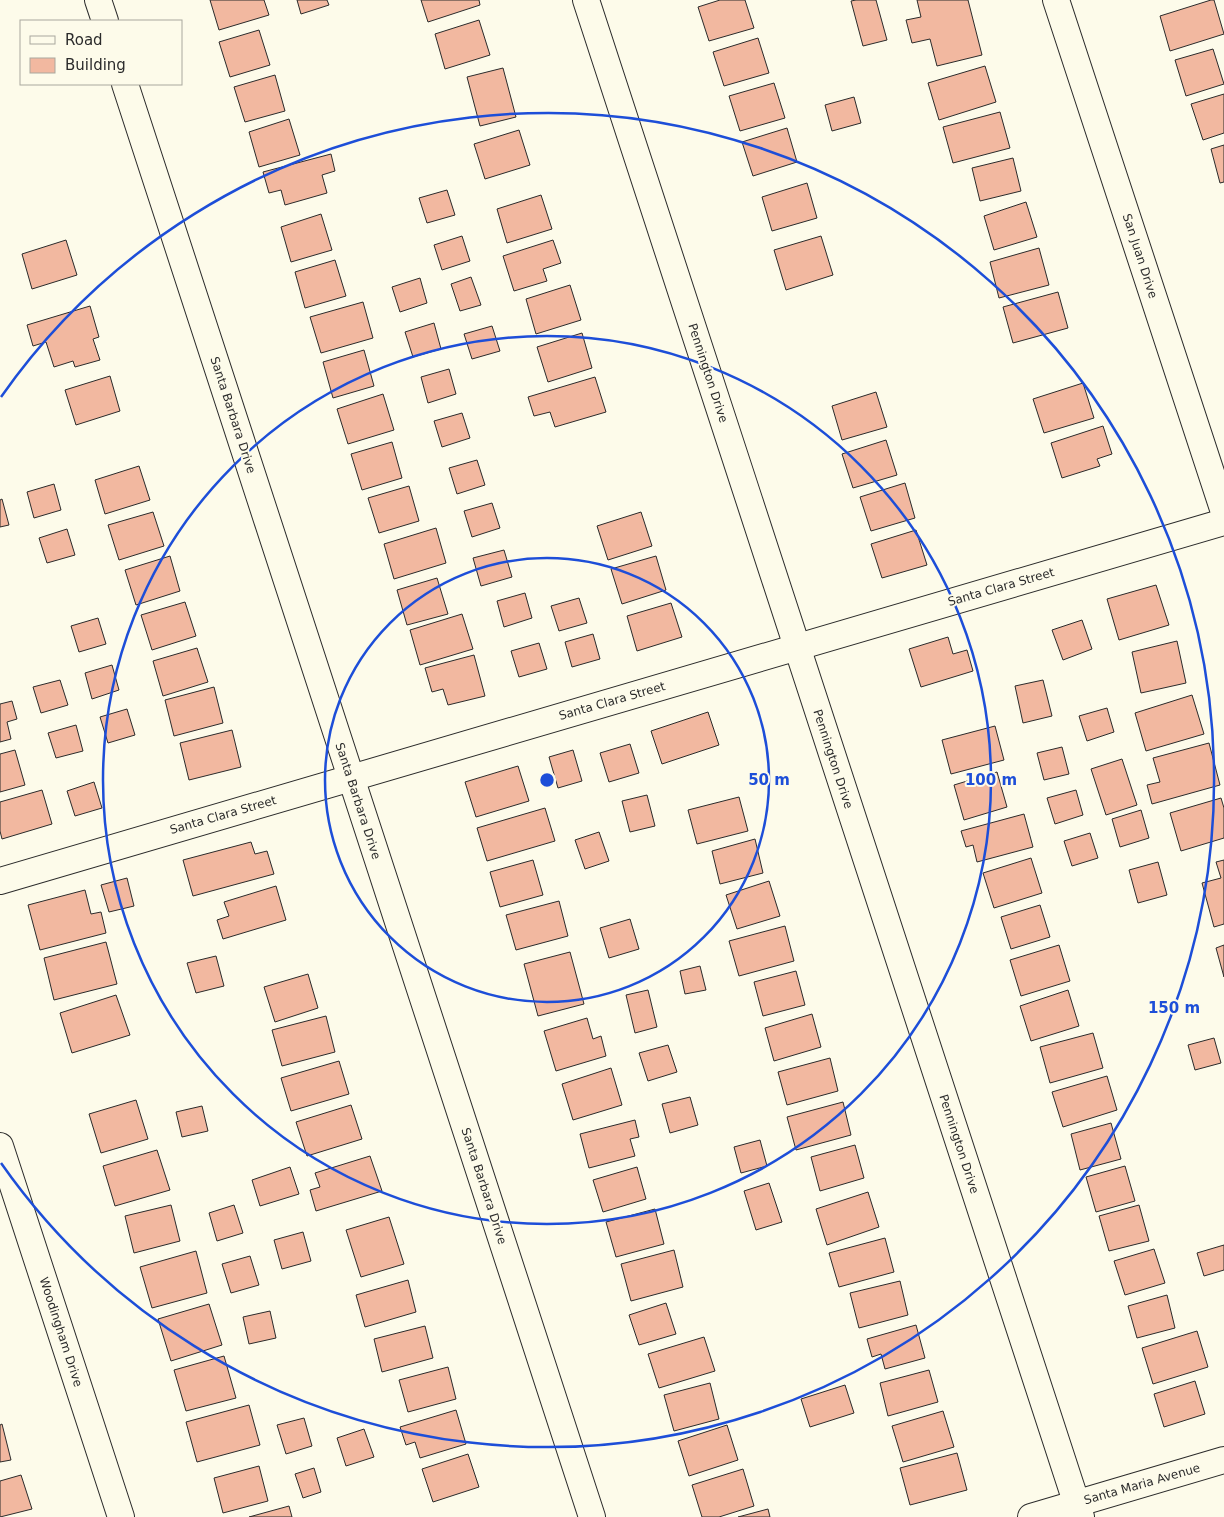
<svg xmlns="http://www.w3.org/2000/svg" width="1224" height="1517" viewBox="0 0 1224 1517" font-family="'DejaVu Sans',sans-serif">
  <rect width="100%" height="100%" fill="#fdfbea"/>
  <g fill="#f2b8a0" stroke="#2b2b2b">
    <path d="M210 0H264L269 15 219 30Z"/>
    <path d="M297 0H327L329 5 301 14Z"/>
    <path d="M421 0H479L480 5 428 22Z"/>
    <path d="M720 0H745L754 28 709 41 698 7Z"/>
    <path d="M856 0H876L887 40 863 46 851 1Z"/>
    <path d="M917 0H968L982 55 937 66 930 39 912 43 906 20 921 17Z"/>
    <path d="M1211 0H1214L1224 34 1170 51 1160 16Z"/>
    <path d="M479 20 490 55 445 69 435 34Z"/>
    <path d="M259 30 270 65 230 77 219 42Z"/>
    <path d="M758 38 769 73 724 86 713 52Z"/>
    <path d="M1213 49 1224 84 1186 96 1175 60Z"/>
    <path d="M985 66 996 102 939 120 928 83Z"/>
    <path d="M503 68 516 117 480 126 467 77Z"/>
    <path d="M275 75 285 111 245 122 234 87Z"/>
    <path d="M774 83 785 118 740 131 729 96Z"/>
    <path d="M1224 94V133L1203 140 1191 104Z"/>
    <path d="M854 97 861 123 832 131 825 105Z"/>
    <path d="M1000 112 1010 148 953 163 943 127Z"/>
    <path d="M289 119 300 155 259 167 249 132Z"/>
    <path d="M787 128 797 162 753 176 742 142Z"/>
    <path d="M519 130 530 165 485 179 474 144Z"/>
    <path d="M1224 145V182L1220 183 1211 149Z"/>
    <path d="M331 154 335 171 322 175 327 193 285 205 281 190 269 193 263 172Z"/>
    <path d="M1013 158 1021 191 980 201 972 168Z"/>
    <path d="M807 183 817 218 772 231 762 197Z"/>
    <path d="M447 190 455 215 427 223 419 198Z"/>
    <path d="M541 195 552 229 507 243 497 209Z"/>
    <path d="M1026 202 1037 237 994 250 984 216Z"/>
    <path d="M321 214 332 250 291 262 281 227Z"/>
    <path d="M462 236 470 261 442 270 434 245Z"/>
    <path d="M821 236 833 275 786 290 774 250Z"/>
    <path d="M66 240 77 275 32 289 22 254Z"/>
    <path d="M553 240 561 263 543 269 547 281 514 291 503 256Z"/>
    <path d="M1039 248 1049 285 999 298 990 262Z"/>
    <path d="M335 260 346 296 305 308 295 272Z"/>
    <path d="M471 277 481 305 460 311 451 284Z"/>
    <path d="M420 278 427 303 400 312 392 287Z"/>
    <path d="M570 285 581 320 536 334 526 299Z"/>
    <path d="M1058 292 1068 328 1013 343 1003 307Z"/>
    <path d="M363 302 373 338 321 353 310 317Z"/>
    <path d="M90 306 99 337 93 339 100 360 75 367 73 361 54 367 46 342 33 346 27 325Z"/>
    <path d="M434 323 441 349 413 357 405 332Z"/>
    <path d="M492 326 500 351 472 359 464 334Z"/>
    <path d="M582 333 592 368 548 382 537 347Z"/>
    <path d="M364 350 374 386 333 398 323 362Z"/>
    <path d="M449 369 456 394 428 403 421 377Z"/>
    <path d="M110 376 120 411 76 425 65 390Z"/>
    <path d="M595 377 606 412 555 427 550 412 534 416 528 397Z"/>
    <path d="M1083 383 1094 418 1044 433 1033 399Z"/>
    <path d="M876 392 887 427 842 440 832 406Z"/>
    <path d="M383 394 394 430 348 444 337 409Z"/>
    <path d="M462 413 470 438 442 447 434 421Z"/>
    <path d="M1103 426 1112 454 1097 459 1100 466 1062 478 1051 443Z"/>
    <path d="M886 440 897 475 853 488 842 454Z"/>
    <path d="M392 442 402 478 362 490 351 454Z"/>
    <path d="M477 460 485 485 457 494 449 468Z"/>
    <path d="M139 466 150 500 105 514 95 480Z"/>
    <path d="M905 483 915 518 871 531 860 497Z"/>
    <path d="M54 484 61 510 34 518 27 492Z"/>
    <path d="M409 486 419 521 379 533 368 498Z"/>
    <path d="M2 499 9 525 0 527V500Z"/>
    <path d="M492 503 500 528 472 537 464 511Z"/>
    <path d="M153 512 164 546 119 560 108 525Z"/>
    <path d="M641 512 652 546 608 560 597 526Z"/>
    <path d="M436 528 446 563 394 579 384 544Z"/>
    <path d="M67 529 75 555 47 563 39 538Z"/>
    <path d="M916 530 927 565 882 578 871 544Z"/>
    <path d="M504 550 512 577 481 586 473 558Z"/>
    <path d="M170 556 180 591 136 605 125 570Z"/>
    <path d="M656 556 666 590 622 604 611 569Z"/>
    <path d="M437 578 448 614 407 625 397 590Z"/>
    <path d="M1156 585 1169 625 1119 640 1107 599Z"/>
    <path d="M525 593 532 618 504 627 497 601Z"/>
    <path d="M579 598 587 623 559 631 551 606Z"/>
    <path d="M185 602 196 636 152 650 141 615Z"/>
    <path d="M671 603 682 637 637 651 627 616Z"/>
    <path d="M462 614 473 649 420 665 410 630Z"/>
    <path d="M98 618 106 644 79 652 71 626Z"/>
    <path d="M1082 620 1092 649 1063 660 1052 630Z"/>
    <path d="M593 634 600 659 572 667 565 642Z"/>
    <path d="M948 637 953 654 967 650 973 671 921 687 909 649Z"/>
    <path d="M1177 641 1186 683 1141 693 1132 652Z"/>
    <path d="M539 643 547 669 519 677 511 651Z"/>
    <path d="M197 648 208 682 163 696 153 661Z"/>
    <path d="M474 655 485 696 448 705 443 689 432 692 425 668Z"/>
    <path d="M112 665 119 690 92 699 85 673Z"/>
    <path d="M60 680 68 705 41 713 33 687Z"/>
    <path d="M1043 680 1052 716 1023 723 1015 686Z"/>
    <path d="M214 687 223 723 174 736 165 700Z"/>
    <path d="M1192 695 1204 734 1146 751 1135 713Z"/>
    <path d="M12 701 17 719 7 722 11 739 0 742V704Z"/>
    <path d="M1107 708 1114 732 1087 741 1079 716Z"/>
    <path d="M127 709 135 735 108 743 100 717Z"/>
    <path d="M708 712 719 745 662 764 651 731Z"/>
    <path d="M76 725 83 751 56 758 48 733Z"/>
    <path d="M995 726 1004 760 951 774 942 740Z"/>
    <path d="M232 730 241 767 189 780 180 743Z"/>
    <path d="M1209 743 1220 785 1152 804 1147 785 1160 782 1153 758Z"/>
    <path d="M630 744 639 773 609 782 600 753Z"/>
    <path d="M1062 747 1069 774 1044 780 1037 753Z"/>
    <path d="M15 750 25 785 0 792V754Z"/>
    <path d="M573 750 582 781 558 788 549 757Z"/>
    <path d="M1122 759 1137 805 1106 815 1091 769Z"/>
    <path d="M518 766 529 801 476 817 465 782Z"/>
    <path d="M997 772 1007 807 964 820 954 785Z"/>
    <path d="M94 782 102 808 75 816 67 791Z"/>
    <path d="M42 790 52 824 2 839 0 831V802Z"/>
    <path d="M1076 790 1083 815 1055 824 1047 798Z"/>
    <path d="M647 795 655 826 630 832 622 801Z"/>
    <path d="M739 797 748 831 697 844 688 810Z"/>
    <path d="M1221 798 1224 808V838L1181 851 1170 813Z"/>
    <path d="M545 808 555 841 487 861 477 828Z"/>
    <path d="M1141 810 1149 838 1120 847 1112 819Z"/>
    <path d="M1024 814 1033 847 977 862 973 845 966 847 961 831Z"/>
    <path d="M599 832 609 861 585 869 575 840Z"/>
    <path d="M1090 833 1098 858 1072 866 1064 841Z"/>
    <path d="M755 839 763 873 720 884 712 851Z"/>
    <path d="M251 842 255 854 267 851 274 874 193 896 183 860Z"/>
    <path d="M1031 858 1042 893 994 908 983 873Z"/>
    <path d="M533 860 543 895 500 907 490 872Z"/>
    <path d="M1224 860V924L1214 927 1202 883 1221 878 1216 862Z"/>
    <path d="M1158 862 1167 895 1138 903 1129 870Z"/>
    <path d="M127 878 134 906 109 912 101 885Z"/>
    <path d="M769 881 780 916 737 929 726 895Z"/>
    <path d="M276 886 286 920 223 939 217 920 229 916 224 902Z"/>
    <path d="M85 890 91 914 101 912 106 933 40 950 28 905Z"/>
    <path d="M559 901 568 936 516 950 506 915Z"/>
    <path d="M1040 905 1050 937 1011 949 1001 917Z"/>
    <path d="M630 919 639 949 609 958 600 928Z"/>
    <path d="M785 926 794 961 739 976 729 941Z"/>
    <path d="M106 942 117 984 54 1000 44 958Z"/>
    <path d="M1059 945 1070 981 1021 996 1010 960Z"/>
    <path d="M1224 945V977L1216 948Z"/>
    <path d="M570 952 584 1004 538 1016 524 964Z"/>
    <path d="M216 956 224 986 196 993 187 963Z"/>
    <path d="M700 966 706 990 685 994 680 971Z"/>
    <path d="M796 971 805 1005 763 1016 754 982Z"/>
    <path d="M308 974 318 1008 275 1022 264 987Z"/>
    <path d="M648 990 657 1027 635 1033 626 995Z"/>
    <path d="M1068 990 1079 1026 1031 1041 1020 1006Z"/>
    <path d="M116 995 130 1035 72 1053 60 1013Z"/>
    <path d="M812 1014 821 1047 774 1061 765 1028Z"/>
    <path d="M326 1016 335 1052 282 1066 272 1030Z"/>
    <path d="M587 1018 593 1039 601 1036 606 1056 556 1071 544 1031Z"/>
    <path d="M1093 1033 1103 1068 1050 1083 1040 1047Z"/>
    <path d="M1214 1038 1221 1063 1195 1070 1188 1045Z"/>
    <path d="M668 1045 677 1072 648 1081 639 1053Z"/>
    <path d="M830 1058 838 1091 787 1105 778 1072Z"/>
    <path d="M339 1061 349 1094 291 1111 281 1078Z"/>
    <path d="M611 1068 622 1105 573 1120 562 1084Z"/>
    <path d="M1107 1076 1117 1110 1063 1127 1052 1092Z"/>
    <path d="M690 1097 698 1125 670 1133 662 1104Z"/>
    <path d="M136 1100 148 1139 101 1153 89 1114Z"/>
    <path d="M843 1102 851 1135 796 1150 787 1117Z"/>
    <path d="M351 1105 362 1139 307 1156 296 1122Z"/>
    <path d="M202 1106 208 1131 182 1137 176 1112Z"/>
    <path d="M635 1120 639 1137 630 1139 635 1156 589 1168 580 1134Z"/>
    <path d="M1111 1123 1121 1159 1080 1170 1071 1134Z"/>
    <path d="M760 1140 767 1166 741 1173 734 1147Z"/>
    <path d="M855 1145 864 1178 820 1191 811 1157Z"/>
    <path d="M157 1150 170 1190 115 1206 103 1166Z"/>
    <path d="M370 1156 382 1191 316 1211 310 1190 320 1187 315 1173Z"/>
    <path d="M1125 1166 1135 1201 1096 1212 1086 1177Z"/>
    <path d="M290 1167 299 1194 260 1206 252 1180Z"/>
    <path d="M637 1167 646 1199 603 1212 593 1180Z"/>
    <path d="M769 1183 782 1222 756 1230 744 1191Z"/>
    <path d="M868 1192 879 1227 827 1245 816 1209Z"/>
    <path d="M171 1205 180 1241 134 1253 125 1216Z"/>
    <path d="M234 1205 243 1233 217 1241 209 1213Z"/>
    <path d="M1139 1205 1149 1241 1109 1251 1099 1216Z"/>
    <path d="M655 1209 664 1244 616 1257 606 1222Z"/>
    <path d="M389 1217 404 1264 361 1277 346 1230Z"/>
    <path d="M303 1232 311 1261 282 1269 274 1240Z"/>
    <path d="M885 1238 894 1272 839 1287 829 1253Z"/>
    <path d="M1224 1245V1270L1204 1276 1197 1253Z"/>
    <path d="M1154 1249 1165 1283 1125 1295 1114 1261Z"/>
    <path d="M674 1250 683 1287 631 1301 621 1264Z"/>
    <path d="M196 1251 207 1293 152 1308 140 1267Z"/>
    <path d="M250 1256 259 1285 231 1293 222 1264Z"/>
    <path d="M408 1280 416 1312 365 1327 356 1295Z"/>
    <path d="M900 1281 908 1315 859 1328 850 1293Z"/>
    <path d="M1167 1295 1175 1328 1137 1338 1128 1306Z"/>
    <path d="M666 1303 676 1334 639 1345 629 1315Z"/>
    <path d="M209 1304 222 1345 171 1361 158 1319Z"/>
    <path d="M270 1311 276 1338 249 1344 243 1317Z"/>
    <path d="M916 1325 925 1358 885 1369 881 1354 872 1357 867 1339Z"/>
    <path d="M425 1326 433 1358 382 1372 374 1339Z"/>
    <path d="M1197 1331 1208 1367 1153 1384 1142 1348Z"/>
    <path d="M704 1337 715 1371 659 1388 648 1354Z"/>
    <path d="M224 1356 236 1398 186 1411 174 1370Z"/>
    <path d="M448 1367 456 1399 408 1412 399 1380Z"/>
    <path d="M929 1370 938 1402 888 1416 880 1383Z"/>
    <path d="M1195 1381 1205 1414 1164 1427 1154 1394Z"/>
    <path d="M710 1383 719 1419 674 1431 664 1395Z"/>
    <path d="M845 1385 854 1413 810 1427 801 1399Z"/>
    <path d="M249 1405 260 1445 197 1462 186 1422Z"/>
    <path d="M456 1410 466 1444 420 1458 415 1442 406 1445 400 1427Z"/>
    <path d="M943 1411 954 1447 903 1462 892 1426Z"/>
    <path d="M304 1418 312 1446 286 1454 277 1425Z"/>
    <path d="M2 1424 11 1460 0 1462V1425Z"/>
    <path d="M727 1425 738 1460 689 1476 678 1441Z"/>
    <path d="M364 1429 374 1457 346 1466 337 1438Z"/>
    <path d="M957 1453 967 1490 910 1505 900 1468Z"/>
    <path d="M468 1454 479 1487 433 1502 422 1469Z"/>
    <path d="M259 1466 268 1501 223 1513 214 1478Z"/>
    <path d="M314 1468 321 1492 303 1498 295 1474Z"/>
    <path d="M743 1469 754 1506 719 1517H702L692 1485Z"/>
    <path d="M21 1475 32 1509 0 1517V1481Z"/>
    <path d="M289 1506 292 1517H249Z"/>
    <path d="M768 1509 770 1517H738Z"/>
  </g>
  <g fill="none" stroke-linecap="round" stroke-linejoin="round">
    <defs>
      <g id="minor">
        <path d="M98 0 105 21"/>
        <path d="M586 0 1081 1517"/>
        <path d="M1056 0 1224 512"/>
        <path d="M125 84 592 1517"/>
        <path d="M0 881 1224 522"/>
        <path d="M0 1146 121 1517"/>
        <path d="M1031 1517 1224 1460"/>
      </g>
    </defs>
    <use href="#minor" stroke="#2b2b2b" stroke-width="28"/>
    <use href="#minor" stroke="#fdfbea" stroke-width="26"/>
  </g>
  <g fill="none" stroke="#1d4ed8" stroke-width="2.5">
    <circle cx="547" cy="780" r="222"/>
    <circle cx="547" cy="780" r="444"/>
    <path d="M1 397A667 667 0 1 1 1 1163"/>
  </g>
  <g text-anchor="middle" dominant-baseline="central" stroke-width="4" stroke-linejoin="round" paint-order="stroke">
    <g font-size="12" fill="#2b2b2b" stroke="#fdfbea">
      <text transform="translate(1140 256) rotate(72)">San Juan Drive</text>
      <text transform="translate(708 373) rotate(72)">Pennington Drive</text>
      <text transform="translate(233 415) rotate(72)">Santa Barbara Drive</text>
      <text transform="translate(1001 587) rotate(-16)">Santa Clara Street</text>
      <text transform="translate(612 701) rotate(-16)">Santa Clara Street</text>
      <text transform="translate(833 759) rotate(72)">Pennington Drive</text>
      <text transform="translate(358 801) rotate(72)">Santa Barbara Drive</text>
      <text transform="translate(223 815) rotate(-16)">Santa Clara Street</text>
      <text transform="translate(959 1144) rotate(72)">Pennington Drive</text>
      <text transform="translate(484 1186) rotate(72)">Santa Barbara Drive</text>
      <text transform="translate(61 1332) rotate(72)">Woodingham Drive</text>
      <text transform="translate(1142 1484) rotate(-16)">Santa Maria Avenue</text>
    </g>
  </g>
  <circle cx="547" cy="780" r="8" fill="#1d4ed8" stroke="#fdfbea" stroke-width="2.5"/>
  <g font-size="15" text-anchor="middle" font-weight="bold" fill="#1d4ed8" stroke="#fdfbea" stroke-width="4" stroke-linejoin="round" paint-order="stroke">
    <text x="769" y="785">50 m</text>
    <text x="991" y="785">100 m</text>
    <text x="1174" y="1013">150 m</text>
  </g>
  <rect x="20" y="20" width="162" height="65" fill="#fdfbea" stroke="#a9a89e"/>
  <rect x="30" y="36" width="25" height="8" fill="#fdfbea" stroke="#a9a89e"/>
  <text x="65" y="45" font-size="15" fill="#2b2b2b">Road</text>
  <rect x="30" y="58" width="25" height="15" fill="#f2b8a0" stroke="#a9a89e"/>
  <text x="65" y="70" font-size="15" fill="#2b2b2b">Building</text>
</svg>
